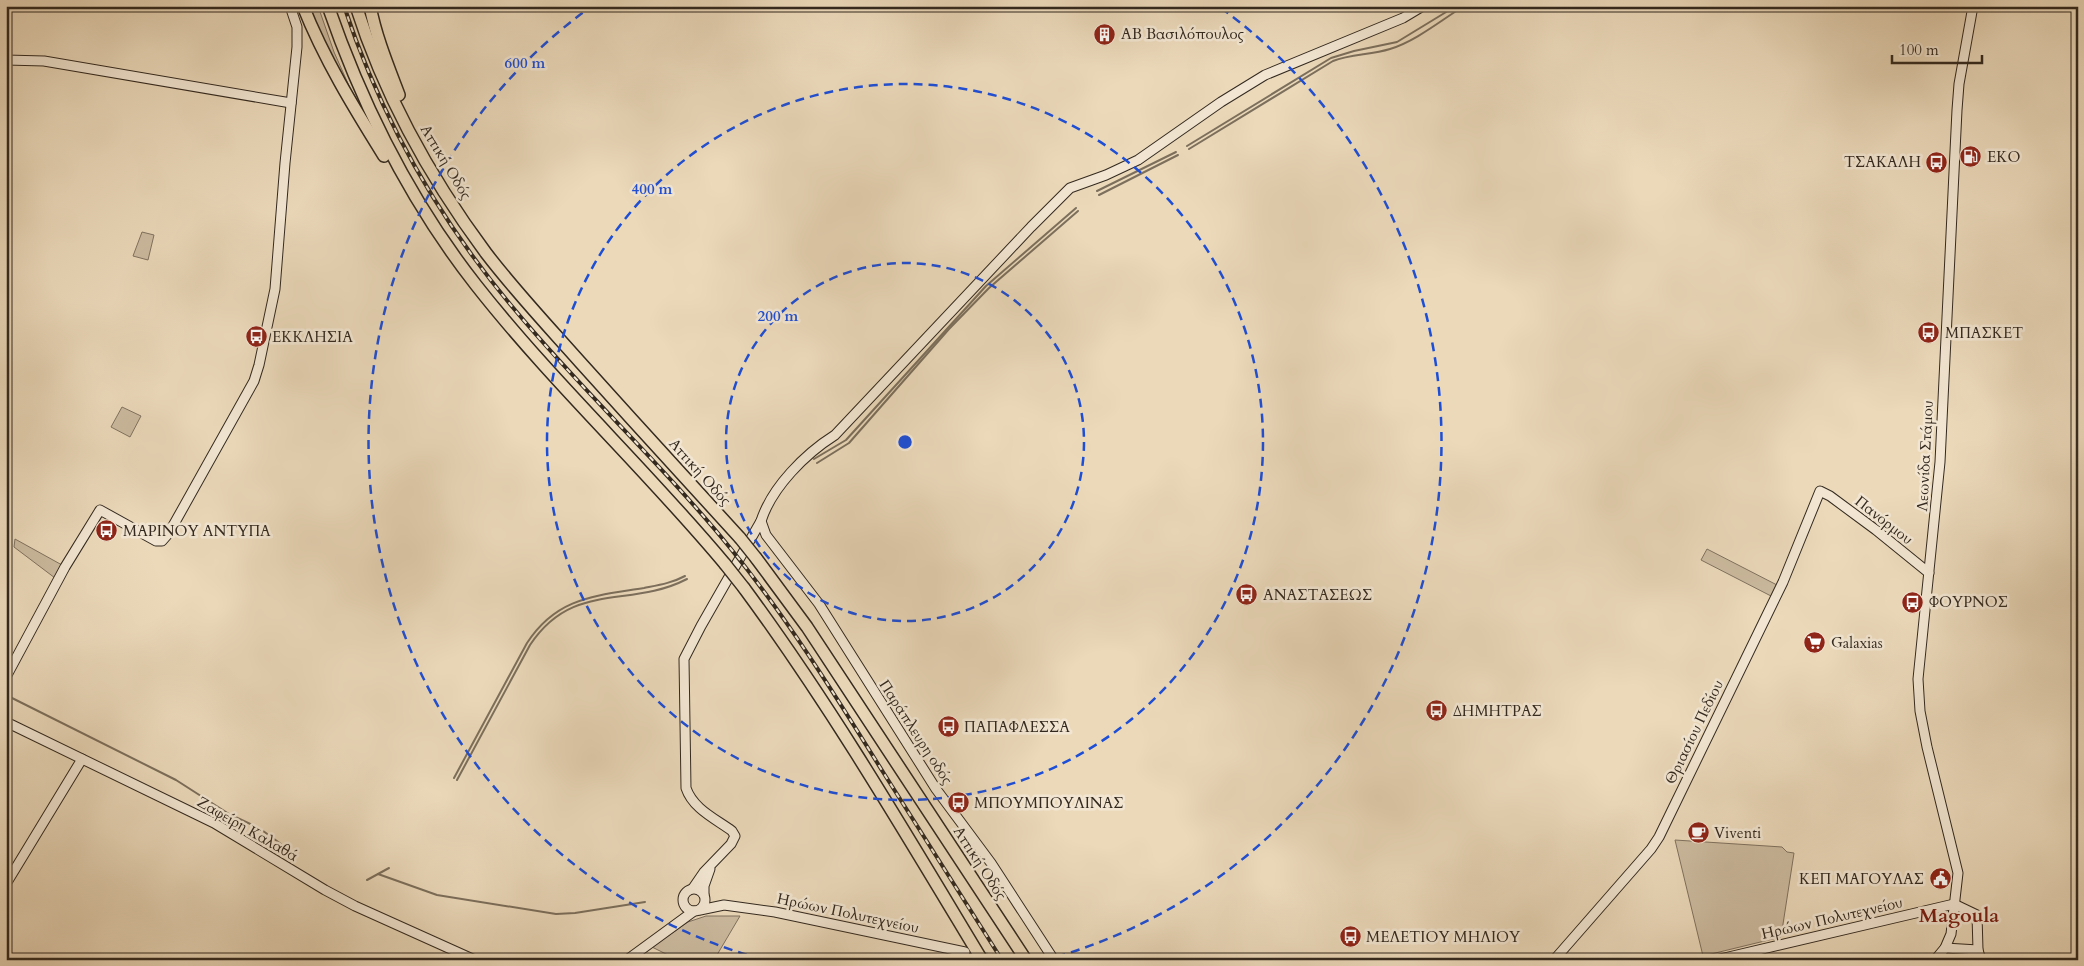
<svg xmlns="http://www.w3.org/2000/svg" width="2084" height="966" viewBox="0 0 2084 966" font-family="Cardo,serif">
  <rect width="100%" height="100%" fill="#ebd9ba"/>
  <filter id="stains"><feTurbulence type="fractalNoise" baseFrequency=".004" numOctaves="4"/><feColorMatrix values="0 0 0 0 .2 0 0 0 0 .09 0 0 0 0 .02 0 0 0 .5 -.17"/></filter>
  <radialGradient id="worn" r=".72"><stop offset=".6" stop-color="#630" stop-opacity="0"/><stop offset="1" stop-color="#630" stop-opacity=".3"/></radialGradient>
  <g fill="#ccbba0" stroke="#807260">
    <path d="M308 6H318L334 52 354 97 331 58Z"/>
    <path d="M142 232 154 235 148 260 133 256Z"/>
    <path d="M122 407 141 416 130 437 111 427Z"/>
    <path d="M15 539 62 565 55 578 14 547Z"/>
    <path d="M1707 549 1777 585 1771 596 1701 560Z"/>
    <path d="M1675 840 1782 847 1787 852 1794 853 1781 937 1703 956Z"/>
    <path d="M706 916H740L714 960H678L652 947 688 922Z"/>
  </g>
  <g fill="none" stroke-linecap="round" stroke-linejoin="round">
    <g stroke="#7c6f5c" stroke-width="2">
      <path d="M1187 146 1331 58 1354 51 1397 42 1456 6"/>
      <path d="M1189 149 1333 61C1351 54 1371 55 1390 49 1416 41 1440 21 1464 6"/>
      <path d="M1097 191 1176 152"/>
      <path d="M1099 195 1178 155"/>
      <path d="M814 459 846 440 986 286 1076 208"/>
      <path d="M817 463 849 443 949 329 989 288 1078 211"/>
      <path d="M6 695 176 780 229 814 259 828 281 844"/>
      <path d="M454 778 527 643C557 597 595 596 644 588 659 585 672 583 685 576"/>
      <path d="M457 780 530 645C573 580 629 609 687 579"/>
      <path d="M378 874 437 895 556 914 575 913 645 902"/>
      <path d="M367 880 389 868"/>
    </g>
    <path stroke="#c6b69b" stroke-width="9" stroke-dasharray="9 4.5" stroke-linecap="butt" d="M965 952 1001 960"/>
    <defs>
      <g id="secondary">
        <path d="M6 60 44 61 291 103"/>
        <path d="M761 521 766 535 819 604 936 789 991 863 1054 960"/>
        <path d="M6 677 65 567 100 510 156 541H162L169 533 254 381 259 365 275 289 285 163 297 47V27L290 6"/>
        <path d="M6 722 214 823 325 890 355 906 475 960"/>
        <path d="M6 884 82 759"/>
        <path d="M693 888 704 872 731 844 735 836 732 831C716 819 693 809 686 788L684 659 701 626 761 521C772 487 805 454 835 435L1031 227 1070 188 1106 175 1138 160 1221 102 1265 75 1403 18 1423 6"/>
        <circle cx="694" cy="900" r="11"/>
        <path d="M704 894V886L710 869"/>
        <path d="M1954 904 1977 915 1978 950 1981 960"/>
        <path d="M700 910 724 905 775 912 965 952"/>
        <path d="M1945 948 1978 950"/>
        <path d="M627 960 694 911"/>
        <path d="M1554 960 1651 849 1659 837 1783 582 1820 491 1830 496 1876 530 1929 573"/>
        <path d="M1716 960 1954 904"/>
        <path d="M1935 960 1945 948 1951 934 1958 873 1927 747 1920 711 1918 679 1940 462 1957 110 1959 84 1973 6"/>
      </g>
      <g id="highway">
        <path d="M303 6C324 59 354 108 384 156"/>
        <path d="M328 6C363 107 410 201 476 285 553 383 645 468 725 564"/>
        <path d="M356 6C384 94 431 179 486 253 515 291 548 326 580 362 633 421 687 480 740 538"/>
        <path d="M370 6C376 37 388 66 399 95"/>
        <path d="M756 558 807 627 1026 960"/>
        <path d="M744 588C831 706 906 834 982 960"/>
      </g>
    </defs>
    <use href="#secondary" stroke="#33291f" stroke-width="11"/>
    <use href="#highway" stroke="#33291f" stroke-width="14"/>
    <use href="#secondary" stroke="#f2e6d2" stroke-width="9"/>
    <use href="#highway" stroke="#ebd9ba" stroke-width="11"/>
    <defs>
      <path id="rail" d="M344 6C381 118 439 220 515 310 584 393 664 466 731 549 788 619 835 695 883 772 922 834 962 897 1002 960"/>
    </defs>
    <use href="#rail" stroke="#33291f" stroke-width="4"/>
    <use href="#rail" stroke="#f2e6d2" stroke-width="2" stroke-dasharray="5.5" stroke-linecap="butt"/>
    <defs>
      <g id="highway-bridge">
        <path d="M740 538 756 558"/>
        <path d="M725 564 744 588"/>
      </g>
    </defs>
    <use href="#highway-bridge" stroke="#33291f" stroke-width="14" stroke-linecap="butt"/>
    <use href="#highway-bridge" stroke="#ebd9ba" stroke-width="11"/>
  </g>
  <g fill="none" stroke="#1d4ed8" stroke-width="2.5" stroke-dasharray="9 6">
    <circle cx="905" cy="442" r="179"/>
    <circle cx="905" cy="442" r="358"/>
    <path d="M761 959A537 537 0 0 1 589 8M1221 8A537 537 0 0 1 1049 959"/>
  </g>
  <defs>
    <symbol id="building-disc" viewBox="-11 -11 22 22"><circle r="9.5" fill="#8f2418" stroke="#f2e6d2"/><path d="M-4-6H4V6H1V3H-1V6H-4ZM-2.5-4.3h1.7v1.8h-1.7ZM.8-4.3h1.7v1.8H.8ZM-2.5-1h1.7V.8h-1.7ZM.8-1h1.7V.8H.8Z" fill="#fff"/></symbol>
    <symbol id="fuel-disc" viewBox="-11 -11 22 22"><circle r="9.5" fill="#8f2418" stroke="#f2e6d2"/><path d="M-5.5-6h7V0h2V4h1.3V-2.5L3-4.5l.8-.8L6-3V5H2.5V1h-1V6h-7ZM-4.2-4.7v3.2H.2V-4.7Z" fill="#fff"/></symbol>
    <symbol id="bus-disc" viewBox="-11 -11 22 22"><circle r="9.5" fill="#8f2418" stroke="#f2e6d2"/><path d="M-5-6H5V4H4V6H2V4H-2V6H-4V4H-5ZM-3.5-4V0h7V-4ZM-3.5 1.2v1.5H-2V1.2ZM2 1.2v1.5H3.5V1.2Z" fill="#fff"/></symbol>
    <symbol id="supermarket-disc" viewBox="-11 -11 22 22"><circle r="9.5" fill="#8f2418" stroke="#f2e6d2"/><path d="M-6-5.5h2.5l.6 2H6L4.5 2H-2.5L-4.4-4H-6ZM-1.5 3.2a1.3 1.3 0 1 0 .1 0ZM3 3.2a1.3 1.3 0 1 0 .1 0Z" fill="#fff"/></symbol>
    <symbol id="cafe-disc" viewBox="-11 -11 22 22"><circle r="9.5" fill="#8f2418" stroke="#f2e6d2"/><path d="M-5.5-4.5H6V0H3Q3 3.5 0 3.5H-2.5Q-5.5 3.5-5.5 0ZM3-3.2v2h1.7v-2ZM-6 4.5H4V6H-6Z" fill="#fff"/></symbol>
    <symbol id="civic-disc" viewBox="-11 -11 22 22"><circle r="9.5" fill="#8f2418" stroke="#f2e6d2"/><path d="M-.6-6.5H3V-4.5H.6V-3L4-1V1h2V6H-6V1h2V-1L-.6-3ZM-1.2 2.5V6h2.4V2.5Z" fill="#fff"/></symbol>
  </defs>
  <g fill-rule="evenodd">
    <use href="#building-disc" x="1092" y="22" width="25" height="25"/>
    <use href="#fuel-disc" x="1958" y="144" width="25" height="25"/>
    <use href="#bus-disc" x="1924" y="150" width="25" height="25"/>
    <use href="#bus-disc" x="1916" y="320" width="25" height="25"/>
    <use href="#bus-disc" x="244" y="324" width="25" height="25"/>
    <use href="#bus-disc" x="94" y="518" width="25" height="25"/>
    <use href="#bus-disc" x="1234" y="582" width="25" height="25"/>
    <use href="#bus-disc" x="1900" y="590" width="25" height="25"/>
    <use href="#supermarket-disc" x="1802" y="630" width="25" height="25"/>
    <use href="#bus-disc" x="1424" y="698" width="25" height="25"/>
    <use href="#bus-disc" x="936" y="714" width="25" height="25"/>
    <use href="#bus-disc" x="946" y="790" width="25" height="25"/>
    <use href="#cafe-disc" x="1686" y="820" width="25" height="25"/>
    <use href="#civic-disc" x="1928" y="866" width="25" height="25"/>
    <use href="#bus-disc" x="1338" y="924" width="25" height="25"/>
  </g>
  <g text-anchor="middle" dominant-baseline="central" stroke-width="5" stroke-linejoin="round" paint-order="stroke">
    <g font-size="15" fill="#33291f" stroke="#f2e6d2" text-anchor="start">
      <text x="1121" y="34">ΑΒ Βασιλόπουλος</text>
      <text x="1987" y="157">EKO</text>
      <text x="1921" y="162" text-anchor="end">ΤΣΑΚΑΛΗ</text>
      <text x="1945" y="333">ΜΠΑΣΚΕΤ</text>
      <text x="272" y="337">ΕΚΚΛΗΣΙΑ</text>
      <text x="123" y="531">ΜΑΡΙΝΟΥ ΑΝΤΥΠΑ</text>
      <text x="1263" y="595">ΑΝΑΣΤΑΣΕΩΣ</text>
      <text x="1929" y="602">ΦΟΥΡΝΟΣ</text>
      <text x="1831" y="643">Galaxias</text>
      <text x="1453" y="711">ΔΗΜΗΤΡΑΣ</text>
      <text x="964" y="727">ΠΑΠΑΦΛΕΣΣΑ</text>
      <text x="974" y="803">ΜΠΟΥΜΠΟΥΛΙΝΑΣ</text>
      <text x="1714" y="833">Viventi</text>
      <text x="1924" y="879" text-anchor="end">ΚΕΠ ΜΑΓΟΥΛΑΣ</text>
      <text x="1366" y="937">ΜΕΛΕΤΙΟΥ ΜΗΛΙΟΥ</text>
    </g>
    <g font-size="15" fill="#33291f" stroke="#f2e6d2">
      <text transform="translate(446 162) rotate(59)">Αττική Οδός</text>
      <text transform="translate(1925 456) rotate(-87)">Λεωνίδα Στάμου</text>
      <text transform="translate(700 472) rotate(48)">Αττική Οδός</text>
      <text transform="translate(1884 520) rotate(38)">Πανόρμου</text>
      <text transform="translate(916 732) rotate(57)">Παράπλευρη οδός</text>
      <text transform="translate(1694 732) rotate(-64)">Θριασίου Πεδίου</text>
      <text transform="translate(248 829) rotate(30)">Ζαφείρη Καλαθά</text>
      <text transform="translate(980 863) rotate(57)">Αττική Οδός</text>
      <text transform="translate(848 913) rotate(12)">Ηρώων Πολυτεχνείου</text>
      <text transform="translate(1832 918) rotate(-13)">Ηρώων Πολυτεχνείου</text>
    </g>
    <g font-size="20" font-weight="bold" fill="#7a1f14" stroke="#f2e6d2">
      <text x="1959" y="915">Magoula</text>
    </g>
  </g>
  <circle cx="905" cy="442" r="8" fill="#1d4ed8" stroke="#f2e6d2" stroke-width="2.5"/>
  <g font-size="15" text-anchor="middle" font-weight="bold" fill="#1d4ed8" stroke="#f2e6d2" stroke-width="5" stroke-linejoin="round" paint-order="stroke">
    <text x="525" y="68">600 m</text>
    <text x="652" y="194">400 m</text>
    <text x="778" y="321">200 m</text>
  </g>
  <rect width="2084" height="966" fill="none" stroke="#ebd9ba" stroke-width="25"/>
  <rect x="8" y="8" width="2069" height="951" fill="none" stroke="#33291f" stroke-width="2.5"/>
  <rect x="12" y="12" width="2059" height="941" fill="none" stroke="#33291f"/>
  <path d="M1892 55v8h90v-8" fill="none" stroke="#33291f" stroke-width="2.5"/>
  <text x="1899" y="55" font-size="15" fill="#33291f" stroke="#f2e6d2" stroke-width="4" paint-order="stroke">100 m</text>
  <rect width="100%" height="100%" filter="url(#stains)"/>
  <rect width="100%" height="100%" fill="url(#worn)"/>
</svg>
